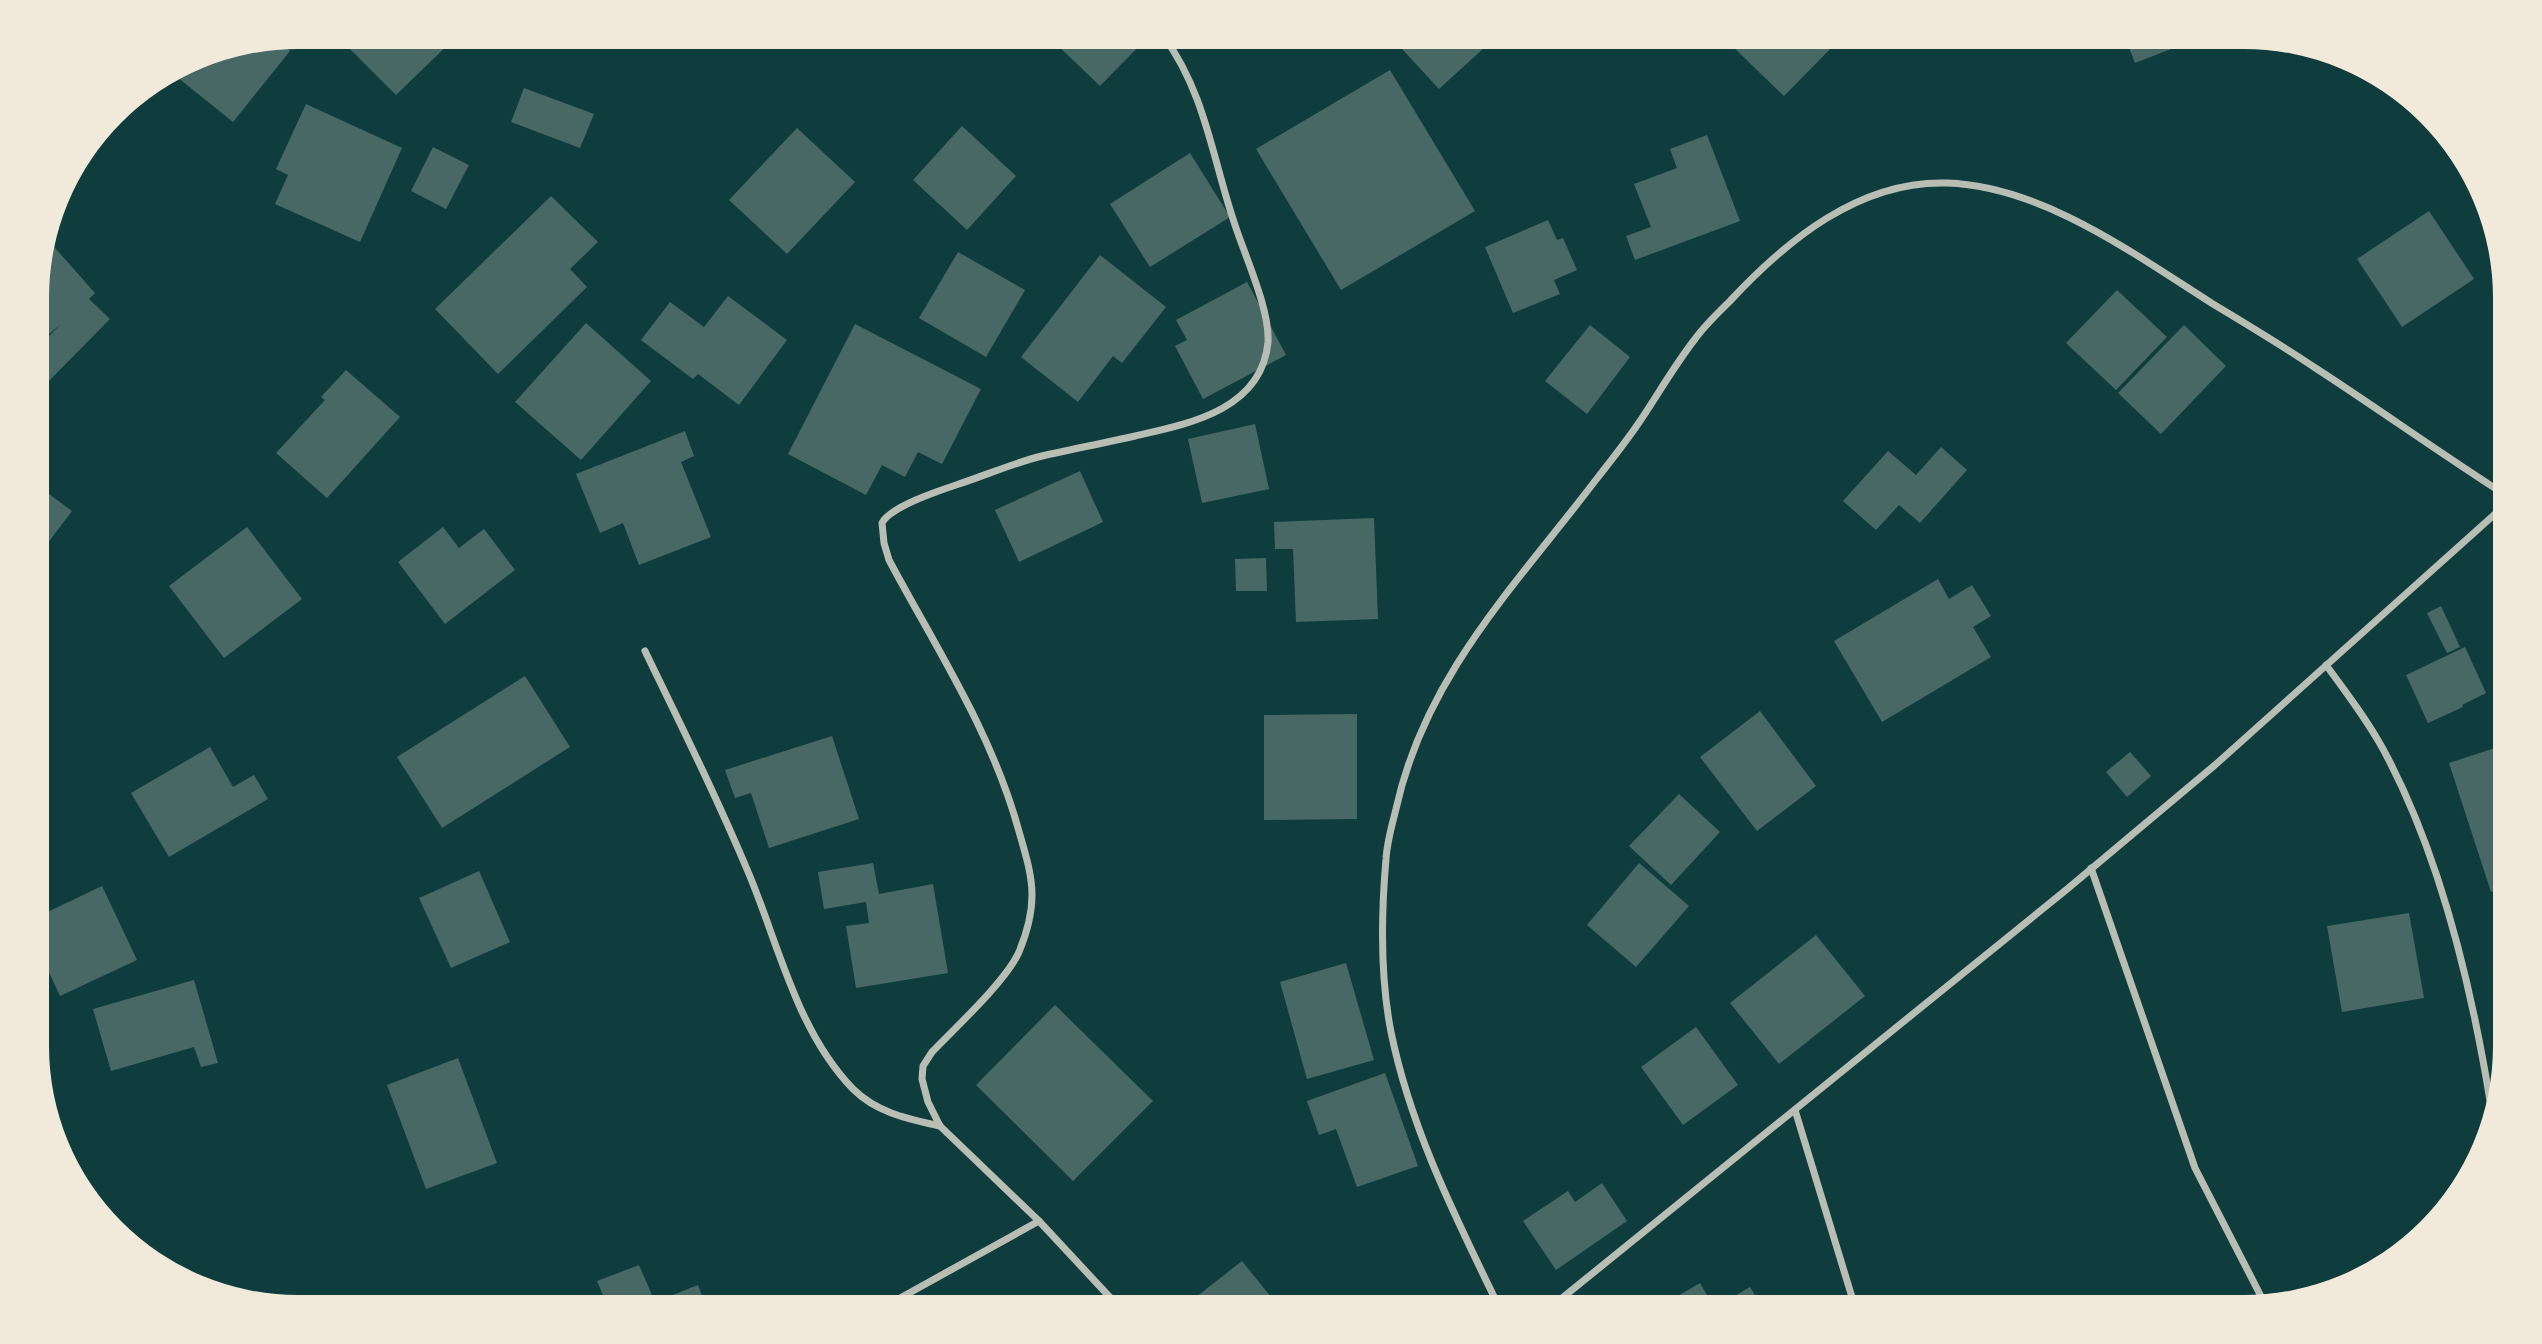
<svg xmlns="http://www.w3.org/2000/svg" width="2542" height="1344" viewBox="0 0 2542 1344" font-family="Figtree,sans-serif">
  <rect width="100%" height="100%" fill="#0f3d3e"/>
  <g fill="#486865">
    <path d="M338 37H456L396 95Z"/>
    <path d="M1049 37H1148L1100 86Z"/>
    <path d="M1391 37H1496L1439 89Z"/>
    <path d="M1736 37H1842L1784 96 1729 43Z"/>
    <path d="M2125 37H2202L2135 63Z"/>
    <path d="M277 41 290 51 233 122 172 73 199 57Z"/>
    <path d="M1390 70 1475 211 1341 290 1256 149Z"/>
    <path d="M524 88 594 114 580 148 511 122Z"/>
    <path d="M306 104 402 148 360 242 275 204 288 175 276 169Z"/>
    <path d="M962 126 1016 176 967 230 913 180Z"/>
    <path d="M797 128 855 182 787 254 729 200Z"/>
    <path d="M1707 135 1740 221 1635 260 1626 236 1651 227 1634 184 1677 168 1670 149Z"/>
    <path d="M433 147 469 165 446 209 411 191Z"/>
    <path d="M1190 153 1230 217 1150 267 1110 204Z"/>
    <path d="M551 196 598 242 570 269 587 287 498 374 435 309Z"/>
    <path d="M2429 211 2474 279 2402 327 2357 259Z"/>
    <path d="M1548 220 1557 240 1563 238 1577 270 1554 280 1560 294 1513 313 1485 247Z"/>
    <path d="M48 240 95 293 89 299 110 319 38 392 37 348 61 324 37 344V281Z"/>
    <path d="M958 252 1025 290 986 357 919 318Z"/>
    <path d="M1100 255 1166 307 1122 363 1113 356 1078 402 1021 357Z"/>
    <path d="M1247 282 1286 355 1203 399 1175 346 1187 340 1176 320Z"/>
    <path d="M2117 290 2167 337 2116 390 2066 343Z"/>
    <path d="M728 296 787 340 739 405 698 374 693 379 641 340 670 302 704 327Z"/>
    <path d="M586 323 651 381 581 460 515 402Z"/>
    <path d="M855 324 981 389 942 464 918 452 905 477 882 465 866 495 788 454Z"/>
    <path d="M1590 325 1630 357 1587 414 1545 381Z"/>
    <path d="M2184 325 2226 366 2161 434 2118 393Z"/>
    <path d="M346 370 400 417 327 498 276 453 325 400 321 397Z"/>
    <path d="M1255 424 1269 489 1202 503 1188 439Z"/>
    <path d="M685 431 694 456 681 462 711 537 639 565 623 523 600 533 576 474Z"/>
    <path d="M1941 447 1967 470 1920 523 1899 505 1876 530 1843 501 1888 451 1916 475Z"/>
    <path d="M1080 471 1103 522 1019 562 995 510Z"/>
    <path d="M38 486 72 511 38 556Z"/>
    <path d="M1374 518 1378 619 1296 622 1293 549H1275L1274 522Z"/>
    <path d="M247 527 302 599 224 658 169 586Z"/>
    <path d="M443 527 459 548 484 529 515 570 445 624 398 562Z"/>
    <path d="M1266 558 1267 591H1236L1235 559Z"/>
    <path d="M1938 579 1949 599 1972 585 1991 616 1973 627 1991 657 1882 722 1834 641Z"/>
    <path d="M2441 606 2460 647 2447 653 2427 613Z"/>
    <path d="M2465 647 2486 693 2462 705 2463 707 2428 723 2406 675Z"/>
    <path d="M525 676 570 747 442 828 397 757Z"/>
    <path d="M1760 711 1816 786 1757 831 1700 757Z"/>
    <path d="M1357 714V819L1264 820V715Z"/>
    <path d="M832 736 859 819 769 848 751 793 735 798 725 770Z"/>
    <path d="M2504 745 2505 887 2491 892 2449 763Z"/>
    <path d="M210 747 233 787 254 775 268 799 169 857 131 793Z"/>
    <path d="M2130 752 2151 776 2127 797 2106 772Z"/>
    <path d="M1679 794 1720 832 1671 885 1629 846Z"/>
    <path d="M873 863 879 894 933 884 948 973 856 988 846 926 869 923 866 902 824 909 818 872Z"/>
    <path d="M1639 863 1689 906 1636 967 1587 925Z"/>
    <path d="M479 871 510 942 451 968 419 898Z"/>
    <path d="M102 886 137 960 60 996 39 951V916Z"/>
    <path d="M2409 913 2424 998 2342 1012 2327 926Z"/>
    <path d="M1816 935 1865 996 1779 1064 1730 1003Z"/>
    <path d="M1346 963 1374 1060 1307 1079 1280 982Z"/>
    <path d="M194 980 218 1063 201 1067 194 1047 111 1071 93 1009Z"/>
    <path d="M1055 1005 1153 1101 1073 1181 976 1085Z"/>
    <path d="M1696 1027 1738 1085 1683 1125 1641 1067Z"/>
    <path d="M458 1058 497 1163 426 1189 387 1085Z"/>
    <path d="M1385 1073 1418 1166 1357 1187 1336 1129 1319 1135 1307 1101Z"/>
    <path d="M1602 1183 1627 1221 1556 1270 1523 1221 1568 1191 1575 1202Z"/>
    <path d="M1242 1261 1279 1307H1204L1196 1297Z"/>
    <path d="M639 1265 655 1302 698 1285 706 1307H608L597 1281Z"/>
    <path d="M1700 1283 1714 1307H1659Z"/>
    <path d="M1750 1287 1762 1307H1716Z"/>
  </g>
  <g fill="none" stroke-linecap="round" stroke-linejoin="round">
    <g stroke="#b8beb3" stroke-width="7">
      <path d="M645 651C681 725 717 798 749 874 779 946 797 1031 853 1089 877 1113 909 1119 940 1126"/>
      <path d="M2326 665C2346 692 2367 720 2383 749 2441 856 2472 988 2491 1107"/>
      <path d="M2091 868 2195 1168 2266 1306"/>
      <path d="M1795 1110 1855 1307"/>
      <path d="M884 1307 1039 1221"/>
      <path d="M1119 1307 1039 1221 940 1126 928 1102 922 1079 923 1066 932 1052C955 1028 1006 981 1019 952 1026 935 1032 914 1032 895 1032 873 1024 849 1018 828 991 731 936 648 889 560L884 543 882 523C890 507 938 491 956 485 984 476 1013 463 1042 456 1073 449 1104 443 1135 436 1188 424 1262 410 1268 342 1270 310 1245 256 1235 225 1213 161 1205 92 1164 37"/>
      <path d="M1499 1307C1456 1218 1411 1130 1391 1032 1380 976 1381 916 1386 859 1387 842 1392 825 1396 809 1425 676 1516 585 1595 481 1610 462 1625 443 1638 424 1657 396 1674 366 1695 339 1705 325 1718 313 1730 301 1786 241 1859 180 1947 183 2042 186 2134 254 2213 304 2248 325 2283 346 2317 369 2380 410 2440 453 2504 494"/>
      <path d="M1551 1307 2066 890 2215 765 2504 506"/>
    </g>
  </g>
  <path d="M0 0H2542V1344H0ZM298 49H2244A249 249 0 0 1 2493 298V1046A249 249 0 0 1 2244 1295H298A249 249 0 0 1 49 1046V298A249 249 0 0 1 298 49Z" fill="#f1e9da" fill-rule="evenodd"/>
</svg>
